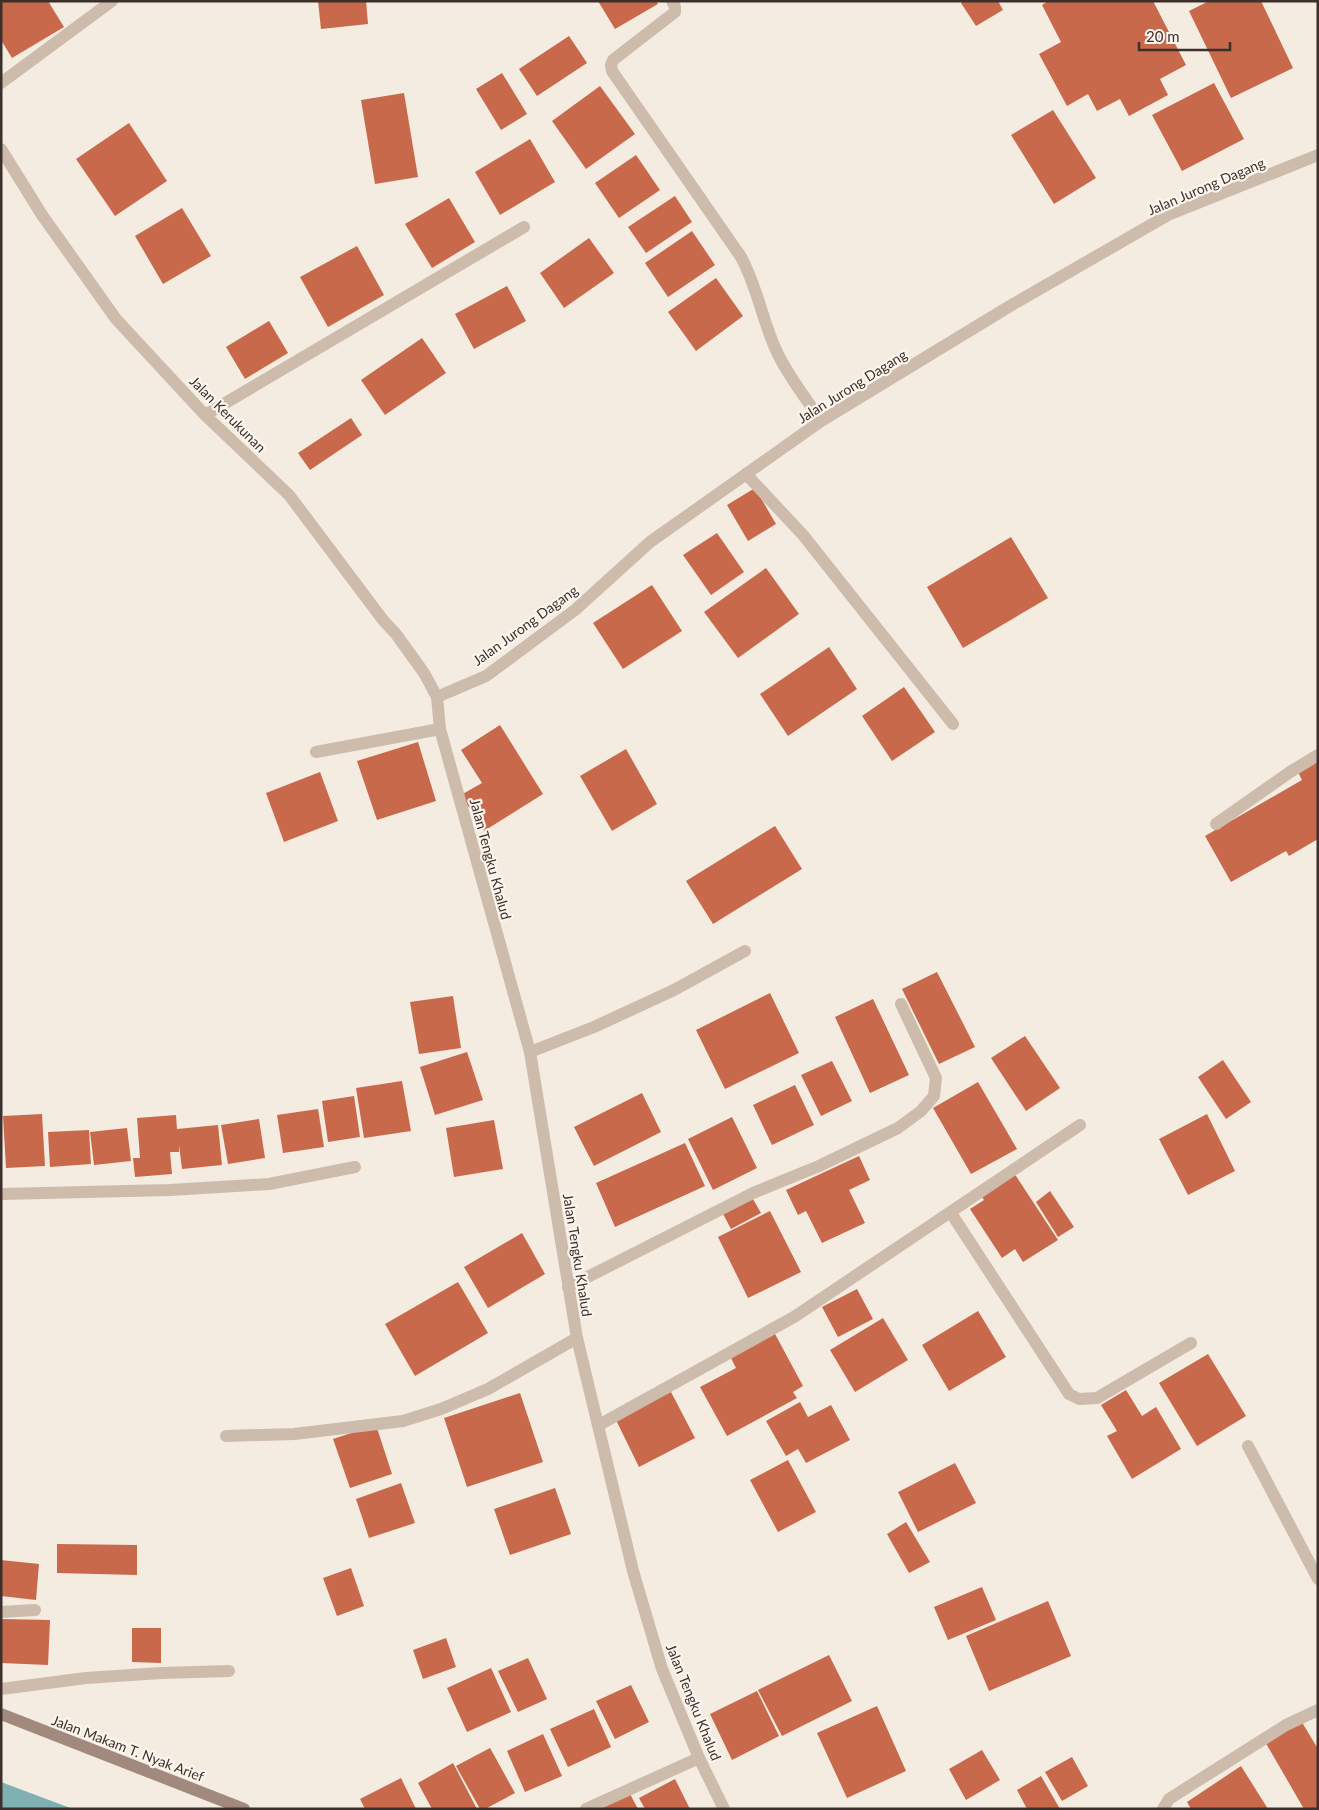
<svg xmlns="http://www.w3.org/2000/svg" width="1319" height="1810" viewBox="0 0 1319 1810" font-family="Lato,sans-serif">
  <rect width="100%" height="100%" fill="#f4ebe1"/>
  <path fill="#7fb0b2" d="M1 1782 73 1809H1Z"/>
  <g fill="#c8694b">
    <path d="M1 1H48L64 27 12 58 1 40Z"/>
    <path d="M318 1H366L368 24 321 29Z"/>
    <path d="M598 1H656L658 4 615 29Z"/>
    <path d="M964 1H998L1003 10 976 26 961 3Z"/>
    <path d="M1048 1H1153L1186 65 1160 79 1168 95 1129 116 1120 99 1097 111 1088 94 1067 106 1039 54 1061 42 1042 5Z"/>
    <path d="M1209 1H1261L1293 68 1231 98 1189 11Z"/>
    <path d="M569 36 587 63 537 96 519 69Z"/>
    <path d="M502 73 527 114 501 130 476 89Z"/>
    <path d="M1214 83 1244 139 1182 171 1152 115Z"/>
    <path d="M600 86 635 134 586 169 552 121Z"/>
    <path d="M404 93 418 177 375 184 361 100Z"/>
    <path d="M1053 110 1096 178 1054 204 1011 135Z"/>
    <path d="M129 123 167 181 115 216 76 159Z"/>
    <path d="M530 139 555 182 500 215 475 172Z"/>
    <path d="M636 155 660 190 619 218 595 183Z"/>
    <path d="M675 196 692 222 646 253 628 227Z"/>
    <path d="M449 198 475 242 432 268 405 224Z"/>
    <path d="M182 208 211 256 163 284 135 236Z"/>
    <path d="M692 231 715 265 668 297 645 263Z"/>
    <path d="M589 238 614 273 564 308 540 273Z"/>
    <path d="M357 246 384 295 328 327 300 277Z"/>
    <path d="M716 278 743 316 696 351 668 312Z"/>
    <path d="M507 286 526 321 474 349 455 314Z"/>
    <path d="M269 321 288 353 245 379 226 347Z"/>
    <path d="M422 338 446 373 385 415 361 380Z"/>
    <path d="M351 418 362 435 310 470 298 453Z"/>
    <path d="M755 488 776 524 748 541 727 505Z"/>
    <path d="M717 533 744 572 711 595 683 555Z"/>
    <path d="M1011 537 1048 598 963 648 927 587Z"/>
    <path d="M766 568 799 614 738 658 704 612Z"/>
    <path d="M652 585 682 631 623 669 593 623Z"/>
    <path d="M829 647 857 689 788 736 760 694Z"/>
    <path d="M904 687 935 732 892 761 862 716Z"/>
    <path d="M500 725 543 794 484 831 461 795 482 783 461 750Z"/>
    <path d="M418 742 436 801 377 820 357 761Z"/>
    <path d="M626 749 657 804 612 831 580 776Z"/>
    <path d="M1318 758V839L1289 856 1286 851 1231 882 1205 836 1302 780 1297 770Z"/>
    <path d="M320 772 338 821 284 842 266 793Z"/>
    <path d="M775 826 802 869 713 924 686 881Z"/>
    <path d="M937 972 975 1047 939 1064 902 989Z"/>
    <path d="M770 993 799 1053 725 1089 696 1030Z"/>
    <path d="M453 996 461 1048 419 1054 410 1002Z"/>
    <path d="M873 999 909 1075 870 1093 835 1017Z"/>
    <path d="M1025 1036 1060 1088 1026 1111 991 1058Z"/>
    <path d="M467 1052 483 1100 435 1115 420 1067Z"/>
    <path d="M1223 1060 1251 1102 1226 1119 1198 1077Z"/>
    <path d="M832 1061 852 1101 821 1116 801 1075Z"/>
    <path d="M402 1081 411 1131 364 1138 356 1088Z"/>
    <path d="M978 1082 1017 1149 971 1174 933 1108Z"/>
    <path d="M795 1085 814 1125 772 1145 753 1105Z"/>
    <path d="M642 1093 661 1132 594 1166 574 1127Z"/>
    <path d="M354 1096 360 1137 328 1142 322 1101Z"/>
    <path d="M318 1109 324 1147 283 1153 277 1115Z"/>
    <path d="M42 1114 45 1166 6 1168 3 1116Z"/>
    <path d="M1207 1114 1235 1171 1188 1195 1159 1139Z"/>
    <path d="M176 1115 177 1129 218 1125 222 1165 182 1169 179 1145V1152H170L172 1174 135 1177 133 1158H140L137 1118Z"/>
    <path d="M732 1117 757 1168 713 1190 688 1139Z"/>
    <path d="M259 1119 265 1158 228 1164 221 1125Z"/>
    <path d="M494 1120 503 1169 454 1177 446 1128Z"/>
    <path d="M127 1128 131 1161 94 1165 90 1132Z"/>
    <path d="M89 1130 91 1164 50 1167 48 1132Z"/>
    <path d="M685 1143 705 1186 615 1227 596 1183Z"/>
    <path d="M859 1156 870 1180 849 1190 865 1223 822 1243 806 1211 798 1215 786 1190Z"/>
    <path d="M1014 1173 1058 1240 1023 1262 1015 1249 1002 1258 970 1209 984 1200 980 1194Z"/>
    <path d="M1050 1191 1074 1227 1058 1237 1036 1202Z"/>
    <path d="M750 1194 761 1213 731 1229 721 1210Z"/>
    <path d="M770 1211 801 1272 748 1298 718 1237Z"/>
    <path d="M522 1233 545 1274 488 1308 464 1267Z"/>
    <path d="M458 1282 488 1333 415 1376 385 1324Z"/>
    <path d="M857 1289 873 1319 838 1337 822 1307Z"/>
    <path d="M978 1311 1006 1357 949 1391 922 1345Z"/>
    <path d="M883 1318 908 1360 855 1392 830 1350Z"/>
    <path d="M775 1334 803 1386 793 1392 797 1398 727 1436 700 1387 736 1368 731 1358Z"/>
    <path d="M1208 1354 1246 1416 1197 1446 1159 1383Z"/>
    <path d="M1126 1390 1142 1416 1156 1407 1181 1449 1132 1479 1107 1436 1117 1431 1101 1405Z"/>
    <path d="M671 1392 695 1438 639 1467 616 1420Z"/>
    <path d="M520 1393 543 1462 467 1487 444 1418Z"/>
    <path d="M800 1402 808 1417 831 1405 850 1440 806 1463 798 1449 786 1456 766 1421Z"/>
    <path d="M376 1425 392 1474 350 1488 333 1439Z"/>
    <path d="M788 1460 816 1512 778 1532 750 1480Z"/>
    <path d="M955 1463 976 1503 918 1532 898 1492Z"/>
    <path d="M401 1483 415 1523 369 1538 356 1499Z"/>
    <path d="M555 1488 571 1534 510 1555 494 1509Z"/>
    <path d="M906 1522 930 1562 909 1573 887 1534Z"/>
    <path d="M57 1544 137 1545V1575L57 1573Z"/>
    <path d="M1 1560 39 1564 36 1600 1 1596Z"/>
    <path d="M351 1568 364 1606 337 1616 323 1578Z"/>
    <path d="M982 1587 996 1620 948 1640 934 1607Z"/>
    <path d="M1048 1601 1071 1656 989 1691 966 1636Z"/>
    <path d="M1 1619 50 1620 48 1665 1 1663Z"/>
    <path d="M132 1628H161V1663L132 1662Z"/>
    <path d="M446 1638 456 1667 423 1679 413 1650Z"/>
    <path d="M829 1655 852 1701 782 1736 758 1690Z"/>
    <path d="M528 1658 547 1699 518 1712 498 1671Z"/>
    <path d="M491 1668 511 1712 467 1732 447 1688Z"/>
    <path d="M631 1685 649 1722 615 1739 596 1701Z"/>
    <path d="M757 1691 779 1736 732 1760 710 1714Z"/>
    <path d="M877 1706 906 1771 847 1798 817 1733Z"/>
    <path d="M594 1709 611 1747 568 1767 550 1729Z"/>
    <path d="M1300 1719 1318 1749V1809H1304L1264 1740Z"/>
    <path d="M543 1734 562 1776 525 1792 507 1751Z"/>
    <path d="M490 1748 515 1793 485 1809H480L456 1766Z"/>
    <path d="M982 1750 1000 1780 966 1800 949 1769Z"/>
    <path d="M1072 1757 1088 1786 1062 1801 1045 1772Z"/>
    <path d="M453 1763 477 1809H432L418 1783Z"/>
    <path d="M1241 1766 1268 1809H1191L1187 1802Z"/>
    <path d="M1041 1776 1060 1809H1027L1017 1790Z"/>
    <path d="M401 1778 416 1809H365L360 1799Z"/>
    <path d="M675 1779 690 1809H645L639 1798Z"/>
    <path d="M629 1792 638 1809H597Z"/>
  </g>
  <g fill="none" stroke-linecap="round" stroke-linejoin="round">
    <g stroke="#cdbbac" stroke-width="12">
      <path d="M746 474 803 535 953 724"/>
      <path d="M530 1052 594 1027 674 990 745 951"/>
      <path d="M951 1213 1069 1394 1079 1399 1097 1398 1191 1343"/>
      <path d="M1 1689 86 1678 161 1673 229 1671"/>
    </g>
    <g stroke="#cdbbac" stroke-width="12">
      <path d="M672 1 675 7V12L613 60 611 65 612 71 741 257C757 286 762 319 776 350 787 375 806 398 821 421"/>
      <path d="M1 83 112 1"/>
      <path d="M1 149 42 215 116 319 205 415 289 495 383 620 396 634 424 673 437 697 440 729 530 1052 577 1338 633 1571 662 1669 699 1758 724 1809"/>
      <path d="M205 415 524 227"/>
      <path d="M437 697 486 676 575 610 650 542 821 421 1010 306 1168 215 1318 155"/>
      <path d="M316 752 440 729"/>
      <path d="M1216 824 1290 772 1318 755"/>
      <path d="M1 1194 170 1190 269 1184 355 1167"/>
      <path d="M568 1287 753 1193 819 1166 898 1128 921 1111 934 1096 936 1078 901 1004"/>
      <path d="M599 1425 794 1317 1080 1125"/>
      <path d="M226 1436 294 1434 403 1421 441 1409 488 1389 577 1338"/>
      <path d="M1248 1446 1318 1579"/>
      <path d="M1 1612 35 1610"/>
      <path d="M586 1809 699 1758"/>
      <path d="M1163 1809 1169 1799 1191 1785 1286 1725 1318 1710"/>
    </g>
    <path stroke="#a18a7d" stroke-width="12" d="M1 1714 244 1809"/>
  </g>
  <g text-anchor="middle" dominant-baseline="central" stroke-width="4.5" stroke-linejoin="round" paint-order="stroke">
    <g font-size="14" fill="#3b302b" stroke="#fbf5ee">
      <text transform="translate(1206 186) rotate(-23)">Jalan Jurong Dagang</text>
      <text transform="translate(852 386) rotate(-32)">Jalan Jurong Dagang</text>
      <text transform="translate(228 414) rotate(45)">Jalan Kerukunan</text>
      <text transform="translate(525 625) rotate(-36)">Jalan Jurong Dagang</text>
      <text transform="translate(491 859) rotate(75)">Jalan Tengku Khalud</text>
      <text transform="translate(578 1255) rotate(81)">Jalan Tengku Khalud</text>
      <text transform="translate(694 1702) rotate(68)">Jalan Tengku Khalud</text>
      <text transform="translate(128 1748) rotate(21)">Jalan Makam T. Nyak Arief</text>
    </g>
  </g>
  <rect width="1319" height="1810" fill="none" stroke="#3b302b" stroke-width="5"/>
  <path d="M1139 42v8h91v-8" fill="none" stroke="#3b302b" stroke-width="2.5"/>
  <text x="1146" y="42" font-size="15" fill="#3b302b" stroke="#fbf5ee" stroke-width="4" paint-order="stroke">20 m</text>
</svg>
